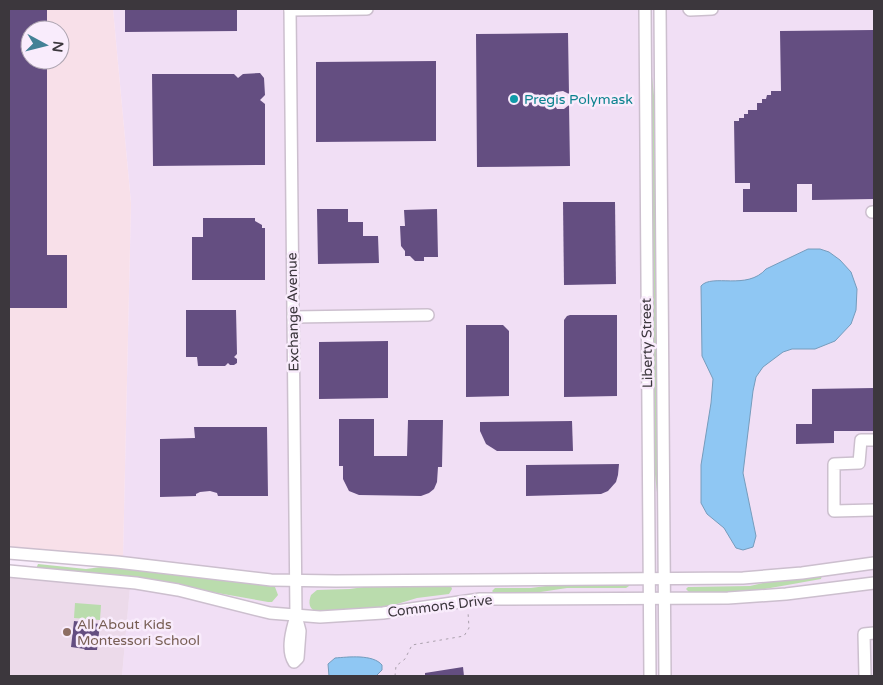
<svg xmlns="http://www.w3.org/2000/svg" width="883" height="685" viewBox="0 0 883 685" font-family="'Varela Round',sans-serif">
  <rect width="100%" height="100%" fill="#f9ecfc"/>
  <path fill="#f1dff5" d="M113 9H874V676H376L377 674 328 664 329 676H122L131 574 123 557 131 203Z"/>
  <path fill="#f8e0e9" fill-rule="evenodd" d="M9 9H113L131 203 123 557 9 548ZM30 30H60V60H30Z"/>
  <path fill="#ecdaea" d="M9 575 130 587 122 676H9Z"/>
  <g fill="#badcad">
    <path d="M649 32 652 33V77L657 124 660 562H658V502L653 456Z"/>
    <path d="M38 564 86 569 109 566 272 585 275 587 278 595 272 602H268L189 588 36 569Z"/>
    <path d="M822 575 821 579 748 592H689L686 589 688 587H691L750 586 772 581Z"/>
    <path d="M568 583H629V586L626 588H567L534 593 495 594 492 591 495 588H531Z"/>
    <path d="M378 585 451 586 452 589 449 594 417 598 384 608 317 612C309 609 308 603 311 595L317 590 350 589Z"/>
    <path d="M75 603 101 605 100 620 74 618Z"/>
  </g>
  <g fill="#8fc7f3" stroke="#769cbc">
    <path d="M808 249H820L829 252 840 260 851 272 857 289 856 310 851 324 835 341 815 349H792L783 352 763 367 756 377 753 391 743 473 756 536 753 547 743 550 736 548 724 528 707 514 701 503V465L711 403 713 379 702 356 701 286C712 273 747 291 766 269Z"/>
    <path d="M335 658C348 657 373 654 382 665V670L376 676H329L328 664Z"/>
  </g>
  <g fill="#644e81">
    <path d="M9 9H47V30H30V60H47V255H67V308H9Z"/>
    <path d="M125 9H237V31L125 32Z"/>
    <path d="M874 30V199L812 200V184H797V212H743V189H750V183H735L734 121H739V118H744V114H748V110H757V103H762V99H766L767 95H771V91H781L780 31Z"/>
    <path d="M568 33 569 94 563 91 556 92 552 101 557 109H564L569 105 570 166 477 167 476 34Z"/>
    <path d="M436 61V141L316 142V62Z"/>
    <path d="M260 73 264 78 265 95 260 100 265 104V165L153 166 152 74H234L238 78 243 74Z"/>
    <path d="M563 202H615L616 284 564 285Z"/>
    <path d="M317 209H348V222H363V236H378L379 263 318 264Z"/>
    <path d="M437 209 438 257H424V261H415L410 256H405V251L401 246 400 226H405L404 210Z"/>
    <path d="M203 218H255V221L262 225V228H265V280H192V237H203Z"/>
    <path d="M186 310H236L237 354 234 357 237 359V363L234 365H230L228 363 225 366H198L197 357H186Z"/>
    <path d="M570 315H617V396L564 397V320L567 316Z"/>
    <path d="M466 325H503L509 331V396L466 397Z"/>
    <path d="M388 341V398L319 399V342Z"/>
    <path d="M874 388V431H834V443L796 444V424H812V389Z"/>
    <path d="M339 419H374V456H407L408 420H443L442 467H438L437 482 434 489 429 493 421 496 359 495 349 491 343 479V466H339Z"/>
    <path d="M572 421 573 451H497L486 444 480 431V422Z"/>
    <path d="M194 427H267L268 496H218L217 493 210 491 200 492 196 494V496L160 497V439L195 438Z"/>
    <path d="M619 464 618 475 616 482 608 491 601 494 526 496V465Z"/>
    <path d="M74 621 100 624 97 650H84L85 649 71 647Z"/>
    <path d="M463 667 464 676H425V673Z"/>
  </g>
  <g fill="none" stroke-linecap="round" stroke-linejoin="round">
    <defs>
      <g id="minor">
        <path d="M290 9 296 616 300 631 298 658 294 662C286 650 292 629 296 616"/>
        <path d="M645 9 650 676"/>
        <path d="M660 9 665 676"/>
        <path d="M689 9 690 10 712 9"/>
        <path d="M290 10 367 9"/>
        <path d="M872 212H874"/>
        <path d="M293 317 428 315"/>
        <path d="M874 440H861L859 463 834 464V511L874 510"/>
        <path d="M9 553 117 562 271 580 336 581 743 578 802 573 874 563"/>
        <path d="M9 571 136 583 178 590 270 613 320 617 383 613 480 599 728 598 786 594 874 583"/>
        <path d="M865 676 864 634 874 633"/>
      </g>
    </defs>
    <use href="#minor" stroke="#ccbfce" stroke-width="14"/>
    <path stroke="#aaa0ac" stroke-width="1" stroke-dasharray="2.5 4" stroke-linecap="butt" d="M395 676 396 666 405 659 412 645 464 636 469 628 468 612"/>
    <use href="#minor" stroke="#fff" stroke-width="11"/>
  </g>
  <circle fill="#0f9aa8" stroke="#f9ecfc" stroke-width="2" cx="514" cy="99" r="5"/>
  <circle fill="#8d6e63" stroke="#f9ecfc" stroke-width="2" cx="67" cy="632" r="5"/>
  <g text-anchor="middle" dominant-baseline="central" stroke-width="5" stroke-linejoin="round" paint-order="stroke">
    <g font-size="14" fill="#0d838f" stroke="#f9ecfc" text-anchor="start">
      <text x="524" y="99">Pregis Polymask</text>
    </g>
    <g font-size="14" fill="#3c373d" stroke="#f9ecfc">
      <text transform="translate(293 312) rotate(-91)">Exchange Avenue</text>
      <text transform="translate(647 343) rotate(-91)">Liberty Street</text>
      <text transform="translate(440 606) rotate(-7)">Commons Drive</text>
    </g>
    <g font-size="14" fill="#785e54" stroke="#f9ecfc" text-anchor="start">
      <text x="77" y="624">All About Kids<tspan x="77" dy="16">Montessori School</tspan></text>
    </g>
  </g>
  <rect width="883" height="685" fill="none" stroke="#3c373d" stroke-width="20"/>
  <g transform="translate(45 45) rotate(97)"><circle r="24" fill="#f9ecfc" stroke="#ada4b0"/>
  <path d="M0-4L9 19L0 12L-9 19Z" fill="#438196"/>
  <text y="-8" font-size="14" font-weight="bold" text-anchor="middle" fill="#3c373d">N</text>
  </g>
</svg>
